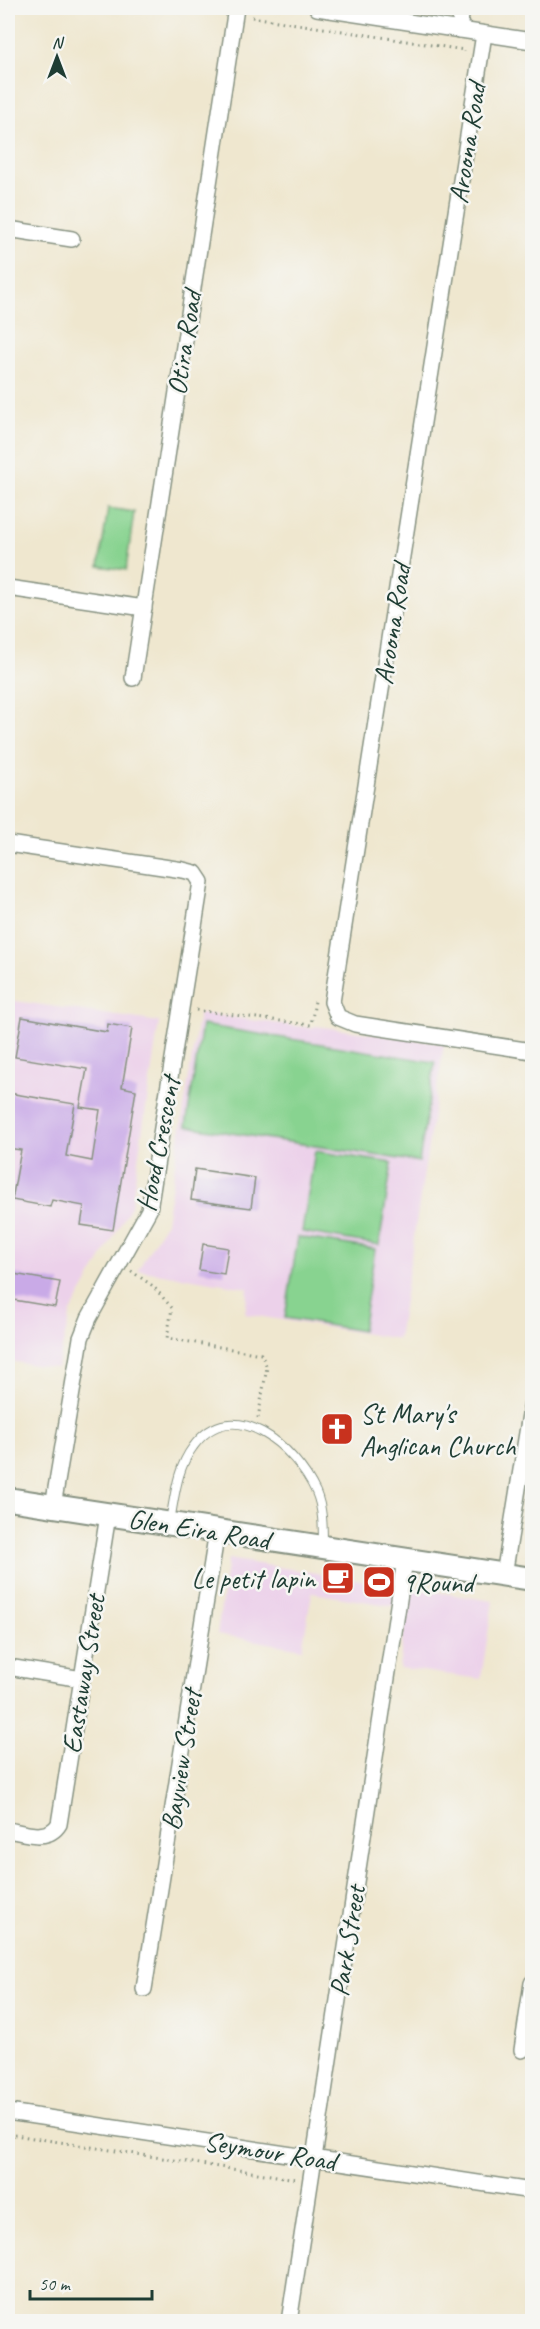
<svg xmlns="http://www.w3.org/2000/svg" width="540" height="2329" viewBox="0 0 540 2329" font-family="Caveat,sans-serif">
  <rect width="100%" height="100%" fill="#f6f6f2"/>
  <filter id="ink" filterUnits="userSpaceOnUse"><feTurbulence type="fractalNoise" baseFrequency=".0167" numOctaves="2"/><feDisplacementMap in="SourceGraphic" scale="12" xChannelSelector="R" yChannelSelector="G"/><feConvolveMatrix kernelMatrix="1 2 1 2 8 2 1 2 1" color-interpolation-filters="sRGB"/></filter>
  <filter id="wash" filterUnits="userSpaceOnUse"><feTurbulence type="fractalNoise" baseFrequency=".008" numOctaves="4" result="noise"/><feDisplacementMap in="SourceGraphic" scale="24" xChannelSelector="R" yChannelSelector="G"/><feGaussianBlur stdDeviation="1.35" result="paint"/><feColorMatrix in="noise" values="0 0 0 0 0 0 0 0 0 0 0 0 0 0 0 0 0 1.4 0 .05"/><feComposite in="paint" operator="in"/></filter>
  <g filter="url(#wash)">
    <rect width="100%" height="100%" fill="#efe7cf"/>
    <g fill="#ecd1ea">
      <path d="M8 1000 159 1022 131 1206 71 1312 57 1368 8 1361Z"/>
      <path d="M199 1013 311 1028 316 1026 444 1044 398 1339 245 1314 248 1288 138 1270 166 1222Z"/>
      <path d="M228 1559 493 1601 481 1679 399 1668 407 1608 312 1593 302 1649 217 1634Z"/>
    </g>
    <g fill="#88d390" stroke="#548862" stroke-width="1.5">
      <path d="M108 508 134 512 126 570 99 566Z"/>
      <path d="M202 1025 435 1062 419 1162 186 1126Z"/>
      <path d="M315 1151 392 1163 379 1245 302 1232Z"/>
      <path d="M298 1237 375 1249 362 1331 285 1318Z"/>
    </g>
    <g id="blocks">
      <g fill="#c9aae7">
        <path d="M22 1017 107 1032 108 1024 132 1028 122 1087 136 1090 113 1230 81 1225 84 1206 52 1200 50 1207 12 1200 21 1150 8 1148V1093L75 1104 66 1156 92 1161 100 1110 80 1107 87 1069 15 1057Z"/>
        <path d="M195 1169 255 1178 251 1208 191 1200Z"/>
        <path d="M203 1244 228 1248 224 1274 199 1270Z"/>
        <path d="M8 1273 60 1282 55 1307 8 1299Z"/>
      </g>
    </g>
  </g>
  <g filter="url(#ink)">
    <use href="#blocks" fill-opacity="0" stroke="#879282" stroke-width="1.5"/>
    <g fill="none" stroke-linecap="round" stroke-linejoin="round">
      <defs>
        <path id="lane" d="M170 1521C175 1495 177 1468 193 1447 233 1391 296 1448 316 1492 323 1508 323 1528 323 1546"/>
        <g id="street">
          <path d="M317 8 532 41"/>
          <path d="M459 30 462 8"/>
          <path d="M484 34 332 1002 338 1017 355 1024 532 1051"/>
          <path d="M8 229 72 239"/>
          <path d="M8 588 144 608"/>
          <path d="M133 678 236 8"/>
          <path d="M8 844 183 870 195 873 201 882 149 1210 89 1318 81 1338 53 1506"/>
          <path d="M504 1575 532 1402"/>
          <path d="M8 1667 82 1679"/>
          <path d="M8 1830C25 1833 48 1842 59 1824L108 1515"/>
          <path d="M144 1989 217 1531"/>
          <path d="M522 2050 532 1983"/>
          <path d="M8 2112 532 2191"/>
          <path d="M289 2322 405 1560"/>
        </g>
        <path id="secondary" d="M8 1499 532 1579"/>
      </defs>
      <use href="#lane" stroke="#879282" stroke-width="10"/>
      <use href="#street" stroke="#879282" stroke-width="18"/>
      <use href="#secondary" stroke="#879282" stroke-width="26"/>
      <g stroke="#879282" stroke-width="3" stroke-dasharray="1.5 4.5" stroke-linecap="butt">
        <path d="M252 17 464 50V52"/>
        <path d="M196 1010 311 1025 315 1001"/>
        <path d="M131 1271 153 1286 172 1308 167 1338 261 1354 267 1367 258 1418"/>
        <path d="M8 2134 296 2179"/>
      </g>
      <use href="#lane" stroke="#fff" stroke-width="8"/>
      <use href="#street" stroke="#fff" stroke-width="15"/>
      <use href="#secondary" stroke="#fff" stroke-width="22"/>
    </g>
  </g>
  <defs>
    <symbol id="church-square" viewBox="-11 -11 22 22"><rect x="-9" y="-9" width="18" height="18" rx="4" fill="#c8321e" stroke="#f6f6f2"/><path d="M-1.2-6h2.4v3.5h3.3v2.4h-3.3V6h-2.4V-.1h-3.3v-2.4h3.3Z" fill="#fff"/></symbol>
    <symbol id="cafe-square" viewBox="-11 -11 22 22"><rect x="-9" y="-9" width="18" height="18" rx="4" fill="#c8321e" stroke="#f6f6f2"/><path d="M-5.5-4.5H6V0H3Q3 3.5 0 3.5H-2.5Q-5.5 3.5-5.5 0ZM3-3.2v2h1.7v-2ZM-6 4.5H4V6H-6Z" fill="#fff"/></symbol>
    <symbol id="stadium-square" viewBox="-11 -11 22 22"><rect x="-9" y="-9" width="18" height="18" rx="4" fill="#c8321e" stroke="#f6f6f2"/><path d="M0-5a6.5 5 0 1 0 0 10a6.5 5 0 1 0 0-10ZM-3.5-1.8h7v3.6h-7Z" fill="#fff"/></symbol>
  </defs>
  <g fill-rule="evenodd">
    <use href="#church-square" x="318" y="1410" width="38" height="38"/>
    <use href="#cafe-square" x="319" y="1559" width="38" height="38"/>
    <use href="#stadium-square" x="360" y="1563" width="38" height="38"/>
  </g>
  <g text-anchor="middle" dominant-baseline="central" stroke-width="5" stroke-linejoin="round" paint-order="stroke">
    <g font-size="28" fill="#1f3d34" stroke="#f6f6f2">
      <text transform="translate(467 143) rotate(-81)">Aroona Road</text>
      <text transform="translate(184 343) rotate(-81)">Otira Road</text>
      <text transform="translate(392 624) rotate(-81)">Aroona Road</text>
      <text transform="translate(158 1144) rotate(-79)">Hood Crescent</text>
      <text transform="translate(199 1529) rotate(9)">Glen Eira Road</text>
      <text transform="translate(83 1674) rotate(-81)">Eastaway Street</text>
      <text transform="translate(181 1760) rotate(-81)">Bayview Street</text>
      <text transform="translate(347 1941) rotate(-81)">Park Street</text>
      <text transform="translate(270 2151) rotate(9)">Seymour Road</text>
    </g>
    <g font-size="28" fill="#1f3d34" stroke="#f6f6f2" text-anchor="start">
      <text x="360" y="1413">St Mary's<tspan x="360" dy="32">Anglican Church</tspan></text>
      <text x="315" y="1578" text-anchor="end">Le petit lapin</text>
      <text x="402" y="1582">9Round</text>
    </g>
  </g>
  <rect width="540" height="2329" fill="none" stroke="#f6f6f2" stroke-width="30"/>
  <g transform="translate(57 57)" stroke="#f6f6f2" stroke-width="4.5" paint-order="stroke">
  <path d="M0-4.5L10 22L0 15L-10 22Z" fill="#1f3d34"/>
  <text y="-9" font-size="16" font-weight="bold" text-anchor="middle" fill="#1f3d34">N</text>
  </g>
  <path d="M30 2290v9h122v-9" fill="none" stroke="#1f3d34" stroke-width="3"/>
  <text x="39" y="2290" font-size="18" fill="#1f3d34" stroke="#f6f6f2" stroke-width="4.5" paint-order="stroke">50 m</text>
</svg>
